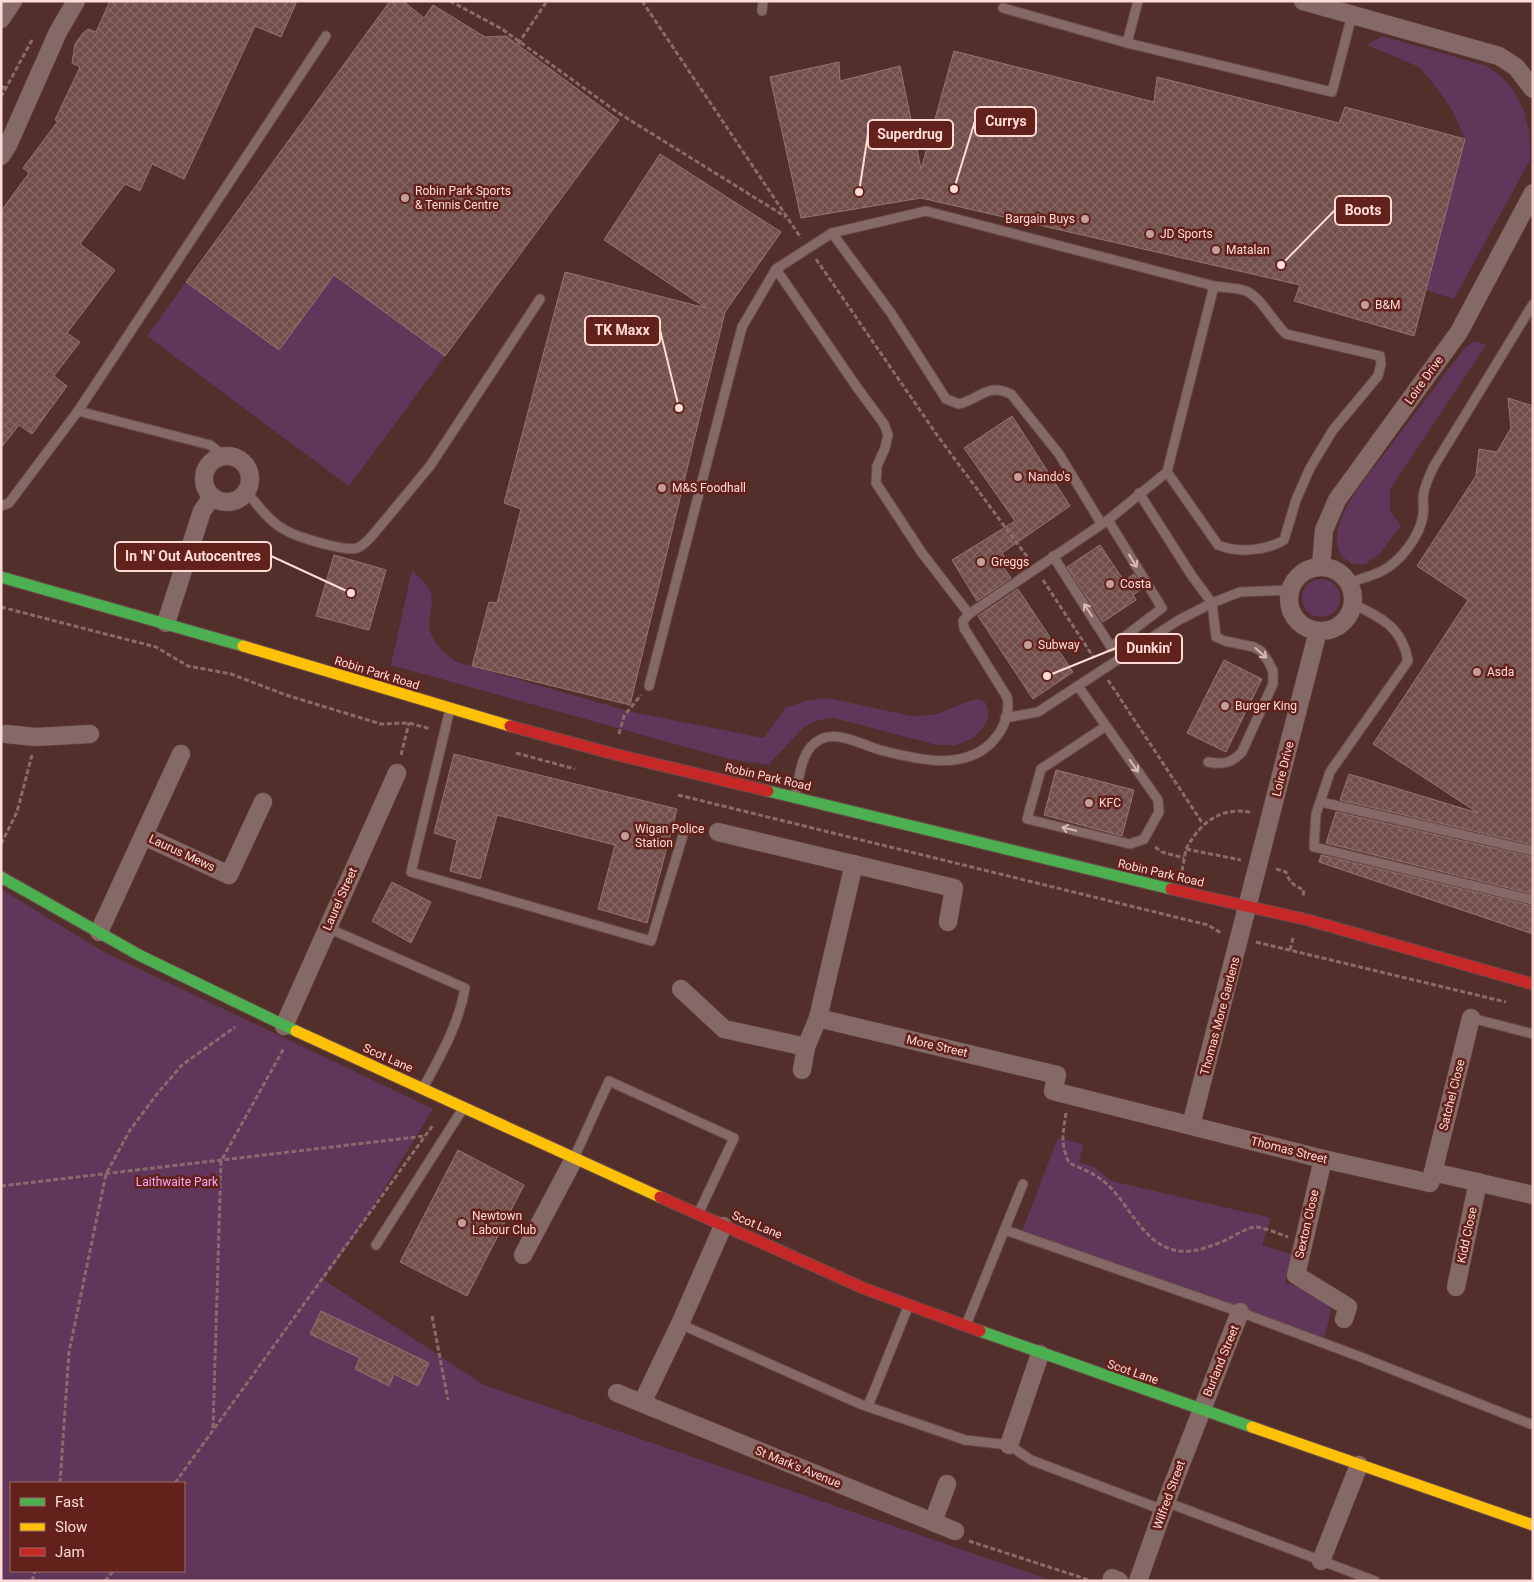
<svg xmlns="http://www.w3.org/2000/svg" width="1534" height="1582" viewBox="0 0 1534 1582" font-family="Roboto,sans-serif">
  <defs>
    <pattern id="building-cross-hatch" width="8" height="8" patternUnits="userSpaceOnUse" patternTransform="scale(1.25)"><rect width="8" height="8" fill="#724e4b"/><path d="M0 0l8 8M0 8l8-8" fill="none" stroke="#876764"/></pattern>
  </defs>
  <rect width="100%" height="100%" fill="#532f2c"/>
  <g fill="#60365b" fill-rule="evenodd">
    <path d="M1382 36 1487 66 1503 78 1515 93 1524 111 1529 132 1530 160 1454 299 1426 290 1465 139 1452 110 1436 87 1419 67 1367 45Z"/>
    <path d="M334 275 445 356 349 486 147 336 186 282 279 350Z"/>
    <path d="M1474 341 1486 345 1390 489V511L1401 526 1379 554 1365 564H1352C1349 561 1344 559 1342 556 1328 536 1346 508 1356 491L1464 349Z"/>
    <path d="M412 570C418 576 427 584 430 591 434 602 430 611 429 622 428 638 444 654 457 662L632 712 764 738 785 708 806 701 827 698 912 716 934 715 955 707 963 703 977 699 985 702 988 709V718L983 728 972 739 955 745H937L834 718 818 720 804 727 768 765 729 759 391 665Z"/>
    <circle cx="1321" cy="598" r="19"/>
    <path d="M1 889 102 951 433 1109 360 1228 324 1280 484 1385 1053 1581H1ZM11 1483H184V1571H11Z"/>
    <path d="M1058 1138 1083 1144 1079 1162 1094 1167 1111 1181 1271 1218 1262 1245 1291 1254 1285 1283 1324 1296 1331 1311 1324 1339 1022 1231Z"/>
  </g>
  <g fill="url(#building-cross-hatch)" stroke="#937471">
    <path d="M110 1H297L281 37 255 26 184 179 152 164 140 191 125 184 80 244 115 270 67 333 80 342 54 376 67 386 32 434 19 425 1 448V211L29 173 23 168 58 121 55 120 80 67 72 63 75 44 83 33 88 29 96 32Z"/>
    <path d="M390 1H403L424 18 433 5 485 37 506 36 619 120 445 356 334 275 279 350 186 282Z"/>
    <path d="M954 51 1154 102 1157 77 1339 123 1345 107 1465 139 1414 336 1294 301 1300 285 921 198 801 218 770 77 839 62 840 81 900 66 921 169Z"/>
    <path d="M660 154 781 232 725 312 630 705 472 666 489 602 497 603 521 509 504 503 565 272 706 308 604 240Z"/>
    <path d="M1508 398 1533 406V845L1340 800 1349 774 1478 813 1373 744 1468 600 1417 566 1476 476 1479 449 1497 452 1511 428Z"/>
    <path d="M1012 416 1070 506 1002 553 1010 565 1004 568 1011 578 977 601 952 560 1015 521 964 448Z"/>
    <path d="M1100 545 1124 581 1134 574 1143 588 1133 595 1136 600 1103 622 1067 567Z"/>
    <path d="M334 555 386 570 369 630 316 616Z"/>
    <path d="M1018 589 1073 672 1033 699 978 616Z"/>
    <path d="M1224 660 1262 679 1226 752 1187 733Z"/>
    <path d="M454 754 677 809 647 923 598 909 615 845 497 815 480 879 450 871 457 840 434 833Z"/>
    <path d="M1056 770 1134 790 1122 836 1044 815Z"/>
    <path d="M1336 812 1533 857V894L1326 843Z"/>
    <path d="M1321 855 1533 906V934L1319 862Z"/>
    <path d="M392 882 431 902 411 943 372 921Z"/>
    <path d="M458 1150 524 1185 467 1296 400 1262Z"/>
    <path d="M321 1311 429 1363 418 1386 394 1374 389 1386 355 1369 360 1358 310 1334Z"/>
  </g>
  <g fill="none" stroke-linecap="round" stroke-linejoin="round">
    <defs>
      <g id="lane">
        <path d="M1003 8 1127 43 1332 92 1352 15"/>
        <path d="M762 11 763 1"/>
        <path d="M1127 43 1138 1"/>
        <path d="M776 269 832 233"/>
        <path d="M78 411 326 36"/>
        <path d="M247 492C258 506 270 522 285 530 297 537 345 552 357 548 363 546 367 541 372 536L430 466 540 299"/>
        <path d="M1139 493 1192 576 1212 603 1216 637 1225 641 1254 647 1261 651 1268 661 1273 671V684L1242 752C1232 763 1223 765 1208 762"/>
        <path d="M1 506 9 503 78 411 210 445 224 456"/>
        <path d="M1101 523 1059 454 1011 394C986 383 982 398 959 404L946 399 891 313 832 233 926 211 1214 286C1224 288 1237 287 1246 291 1261 297 1273 322 1286 334L1380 356 1381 364 1378 376 1333 430 1310 468 1296 500 1284 540C1266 551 1237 553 1218 545L1167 472"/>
        <path d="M1053 556 1111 647 1162 608 1108 520"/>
        <path d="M1349 583C1359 579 1372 576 1382 571 1401 561 1420 536 1423 515 1424 509 1423 502 1423 496 1425 485 1429 476 1434 466L1533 304"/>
        <path d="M1353 604C1382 618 1402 627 1408 661L1330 772 1316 814 1314 847 1533 900"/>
        <path d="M649 686 742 327 776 269 856 386 884 424 888 435 885 448 877 466 876 483 922 553 969 614"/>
        <path d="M1078 686 1158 800 1159 812 1144 839 1130 844 1027 819 1041 769 1106 726"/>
        <path d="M450 709 411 872 651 941 684 832"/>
        <path d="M1005 718 1038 712 1177 621 1212 603 1240 592 1291 590"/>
        <path d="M795 795C800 776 801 748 821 739 840 731 862 745 880 750 918 760 970 773 997 736 1005 726 1010 710 1007 697L964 628 963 621 969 614 1108 520 1167 472 1214 286"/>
        <path d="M1321 802 1533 851"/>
        <path d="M328 928 465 988C459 1024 440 1057 423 1088"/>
        <path d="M1471 1018 1533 1034"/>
        <path d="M574 1158 609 1081 734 1138 699 1212"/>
        <path d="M1005 1230 1240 1312 1358 1356 1533 1425"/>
        <path d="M376 1245 462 1110"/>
        <path d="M680 1324 860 1404 965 1440 1009 1445 1031 1460 1163 1510"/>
        <path d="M966 1325 1023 1184"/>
        <path d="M868 1406 908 1307"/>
        <path d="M1166 1502 1375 1581"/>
      </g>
      <g id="street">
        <path d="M1303 1 1499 56 1516 67 1533 89"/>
        <path d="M1 19 13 1"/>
        <path d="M1 156 8 145 58 32 76 1"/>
        <circle cx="227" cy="479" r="23"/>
        <path d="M1321 567 1324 530 1337 500 1459 332 1533 193"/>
        <circle cx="1321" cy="599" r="32"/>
        <path d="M166 623 202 511 212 497"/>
        <path d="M6 734 36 737 90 734"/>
        <path d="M718 832 954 888 948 922"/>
        <path d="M144 836 229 875 263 802"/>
        <path d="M99 932 181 754"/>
        <path d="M681 989 724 1029 806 1047"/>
        <path d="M818 1018 1057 1075 1053 1091 1323 1159 1430 1183 1433 1172 1533 1195"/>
        <path d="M284 1026 397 773"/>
        <path d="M802 1070 806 1047 818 1018 854 864"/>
        <path d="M1191 1125 1318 631"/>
        <path d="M1323 1159 1296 1275 1348 1307 1344 1319"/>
        <path d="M1433 1172 1471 1018"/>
        <path d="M523 1255 574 1159"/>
        <path d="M1456 1287 1478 1182"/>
        <path d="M617 1393 955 1531"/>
        <path d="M642 1403 680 1324 723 1226"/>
        <path d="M1009 1445 1040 1354"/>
        <path d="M933 1522 947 1484"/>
        <path d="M1321 1561 1359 1465"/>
        <path d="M1112 1578 1119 1581"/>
        <path d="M1138 1581 1166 1502 1240 1312"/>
      </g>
      <g id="fast">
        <path d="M1 577 243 646"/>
        <path d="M768 791 1171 889"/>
        <path d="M1 877 139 955 296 1031"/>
        <path d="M980 1331 1252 1427"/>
      </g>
      <g id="slow">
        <path d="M243 646 510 726"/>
        <path d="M296 1031 660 1197"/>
        <path d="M1252 1427 1533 1525"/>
      </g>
      <g id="jam">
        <path d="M510 726 614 754 768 791"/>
        <path d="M1171 889 1308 920 1533 984"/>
        <path d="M660 1197 863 1288 980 1331"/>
      </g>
    </defs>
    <use href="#lane" stroke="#694b49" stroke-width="11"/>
    <use href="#street" stroke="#694b49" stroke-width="19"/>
    <use href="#fast" stroke="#694b49" stroke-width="13"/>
    <use href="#slow" stroke="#694b49" stroke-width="13"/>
    <use href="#jam" stroke="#694b49" stroke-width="13"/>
    <g stroke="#866c6a" stroke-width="3" stroke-dasharray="5 2.5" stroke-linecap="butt">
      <path d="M450 1 502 29 617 112 786 217"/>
      <path d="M642 1 801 238"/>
      <path d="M518 44 547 1"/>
      <path d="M1 86 6 89"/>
      <path d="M1 97 32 40"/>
      <path d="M816 259 937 435 1028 558"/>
      <path d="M1043 580 1094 658"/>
      <path d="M1 607 156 647 188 666 231 674 286 695 381 724 409 723 431 729"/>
      <path d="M1108 680 1203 824"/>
      <path d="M619 734 624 716 641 695"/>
      <path d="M516 753 575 769"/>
      <path d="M401 755 409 723"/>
      <path d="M678 795 1208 925 1221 933"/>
      <path d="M1 844 17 812 32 755"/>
      <path d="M1155 847 1162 852 1184 858"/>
      <path d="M1186 849C1200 823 1221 805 1253 813"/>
      <path d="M1276 869 1286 872C1289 882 1294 886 1304 890L1303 896"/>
      <path d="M1182 871 1186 849 1241 860"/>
      <path d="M1256 942 1506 1002"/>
      <path d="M1290 950 1293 938"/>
      <path d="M1066 1113C1063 1133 1060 1143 1069 1163 1083 1169 1096 1174 1108 1185 1131 1207 1144 1246 1179 1251 1196 1253 1215 1245 1230 1238 1237 1234 1247 1228 1255 1227 1263 1227 1279 1234 1288 1237"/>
      <path d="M1 1186 425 1136"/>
      <path d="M432 1316 448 1400"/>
      <path d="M213 1428 221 1161 284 1048"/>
      <path d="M60 1483 69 1352 106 1174 130 1130 157 1094 182 1065 235 1027"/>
      <path d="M175 1483 433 1125"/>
      <path d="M969 1541 1092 1581"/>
      <path d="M32 1581 35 1571"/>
      <path d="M105 1581 113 1571"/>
    </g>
    <use href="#lane" stroke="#856966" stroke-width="9"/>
    <use href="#street" stroke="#856966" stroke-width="18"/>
    <use href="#fast" stroke="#4caf50" stroke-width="11"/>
    <use href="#slow" stroke="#ffc107" stroke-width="11"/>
    <use href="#jam" stroke="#c62828" stroke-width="11"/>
  </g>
  <defs><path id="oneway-shaft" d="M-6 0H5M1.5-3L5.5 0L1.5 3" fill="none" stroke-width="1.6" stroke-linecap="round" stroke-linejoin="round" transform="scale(1.25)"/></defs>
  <g stroke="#d9b9b4">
    <use href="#oneway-shaft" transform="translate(1133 561) rotate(58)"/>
    <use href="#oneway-shaft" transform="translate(1088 610) rotate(-123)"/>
    <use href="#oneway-shaft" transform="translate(1261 653) rotate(42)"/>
    <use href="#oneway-shaft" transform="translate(1134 766) rotate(55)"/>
    <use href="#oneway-shaft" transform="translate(1069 829) rotate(-166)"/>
  </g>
  <g fill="#c29f9a" stroke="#63211c" stroke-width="2">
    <circle cx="405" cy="198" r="5"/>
    <circle cx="1085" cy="219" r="5"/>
    <circle cx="1150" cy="234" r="5"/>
    <circle cx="1216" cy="250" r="5"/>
    <circle cx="1365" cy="305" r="5"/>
    <circle cx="1018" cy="477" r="5"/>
    <circle cx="662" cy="488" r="5"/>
    <circle cx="981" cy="562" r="5"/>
    <circle cx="1110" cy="584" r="5"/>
    <circle cx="1028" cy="645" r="5"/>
    <circle cx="1477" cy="672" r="5"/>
    <circle cx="1225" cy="706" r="5"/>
    <circle cx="1089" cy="803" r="5"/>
    <circle cx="625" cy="836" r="5"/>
    <circle cx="462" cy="1223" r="5"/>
  </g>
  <g text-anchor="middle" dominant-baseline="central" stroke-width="5" stroke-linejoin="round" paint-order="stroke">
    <g font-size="12" fill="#fddbd6" stroke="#63211c" text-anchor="start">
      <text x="415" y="191">Robin Park Sports<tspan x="415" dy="14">&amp; Tennis Centre</tspan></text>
      <text x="1075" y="219" text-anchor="end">Bargain Buys</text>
      <text x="1160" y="234">JD Sports</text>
      <text x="1226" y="250">Matalan</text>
      <text x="1375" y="305">B&amp;M</text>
      <text x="1028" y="477">Nando's</text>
      <text x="672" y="488">M&amp;S Foodhall</text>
      <text x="991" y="562">Greggs</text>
      <text x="1120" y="584">Costa</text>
      <text x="1038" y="645">Subway</text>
      <text x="1487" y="672">Asda</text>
      <text x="1235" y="706">Burger King</text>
      <text x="1099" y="803">KFC</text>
      <text x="635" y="829">Wigan Police<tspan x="635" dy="14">Station</tspan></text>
      <text x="472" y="1216">Newtown<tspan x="472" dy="14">Labour Club</tspan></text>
    </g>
    <g font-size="12" fill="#fddbd6" stroke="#63211c">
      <text transform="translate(1424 380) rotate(-54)">Loire Drive</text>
      <text transform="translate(377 673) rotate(17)">Robin Park Road</text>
      <text transform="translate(1283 769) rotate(-76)">Loire Drive</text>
      <text transform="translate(768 777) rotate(13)">Robin Park Road</text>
      <text transform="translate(182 853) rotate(25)">Laurus Mews</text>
      <text transform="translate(1161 873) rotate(13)">Robin Park Road</text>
      <text transform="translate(340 899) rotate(-66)">Laurel Street</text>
      <text transform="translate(1220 1016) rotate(-75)">Thomas More Gardens</text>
      <text transform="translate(937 1046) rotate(13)">More Street</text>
      <text transform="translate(388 1058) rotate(24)">Scot Lane</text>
      <text transform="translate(1452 1095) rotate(-76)">Satchel Close</text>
      <text transform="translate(1289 1150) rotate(14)">Thomas Street</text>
      <text transform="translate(1307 1224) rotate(-77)">Sexton Close</text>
      <text transform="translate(757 1225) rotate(23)">Scot Lane</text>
      <text transform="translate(1467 1235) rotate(-78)">Kidd Close</text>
      <text transform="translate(1221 1361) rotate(-68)">Burland Street</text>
      <text transform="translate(1133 1372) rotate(19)">Scot Lane</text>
      <text transform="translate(798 1467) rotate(22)">St Mark's Avenue</text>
      <text transform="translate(1169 1495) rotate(-70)">Wilfred Street</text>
    </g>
    <g font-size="12" fill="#f6a8f5" stroke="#63211c">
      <text x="177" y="1182">Laithwaite Park</text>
    </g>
  </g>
  <path fill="none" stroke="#fddbd6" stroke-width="2" d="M954 189L975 121M859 192L868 134M1281 265L1335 210M679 408L660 330M351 593L271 556M1047 676L1116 648"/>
  <g fill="#fddbd6" stroke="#63211c" stroke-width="2">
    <circle cx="954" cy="189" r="5"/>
    <circle cx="859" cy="192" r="5"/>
    <circle cx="1281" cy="265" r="5"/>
    <circle cx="679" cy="408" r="5"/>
    <circle cx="351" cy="593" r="5"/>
    <circle cx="1047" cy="676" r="5"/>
  </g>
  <g fill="#63211c" stroke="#fddbd6" stroke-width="2">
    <rect x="975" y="107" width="61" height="29" rx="5"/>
    <rect x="868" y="120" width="85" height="29" rx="5"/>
    <rect x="1335" y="196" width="56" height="29" rx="5"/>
    <rect x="585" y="316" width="75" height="29" rx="5"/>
    <rect x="115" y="542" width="156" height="29" rx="5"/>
    <rect x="1116" y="634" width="66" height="29" rx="5"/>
  </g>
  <g font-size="14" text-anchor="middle" font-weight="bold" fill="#fddbd6">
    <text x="1006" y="126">Currys</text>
    <text x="910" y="139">Superdrug</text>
    <text x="1363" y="215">Boots</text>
    <text x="622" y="335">TK Maxx</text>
    <text x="193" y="561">In 'N' Out Autocentres</text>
    <text x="1149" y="653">Dunkin'</text>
  </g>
  <rect width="1534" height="1582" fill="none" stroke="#fddbd6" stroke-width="5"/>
  <rect x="10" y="1482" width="175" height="90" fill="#63211c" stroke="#a16b66"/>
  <rect x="20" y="1498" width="25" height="8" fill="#4caf50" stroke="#a16b66"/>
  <text x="55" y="1507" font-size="15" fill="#fddbd6">Fast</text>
  <rect x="20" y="1523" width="25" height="8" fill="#ffc107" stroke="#a16b66"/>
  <text x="55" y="1532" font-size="15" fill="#fddbd6">Slow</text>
  <rect x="20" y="1548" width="25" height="8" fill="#c62828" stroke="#a16b66"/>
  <text x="55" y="1557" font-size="15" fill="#fddbd6">Jam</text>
</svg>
